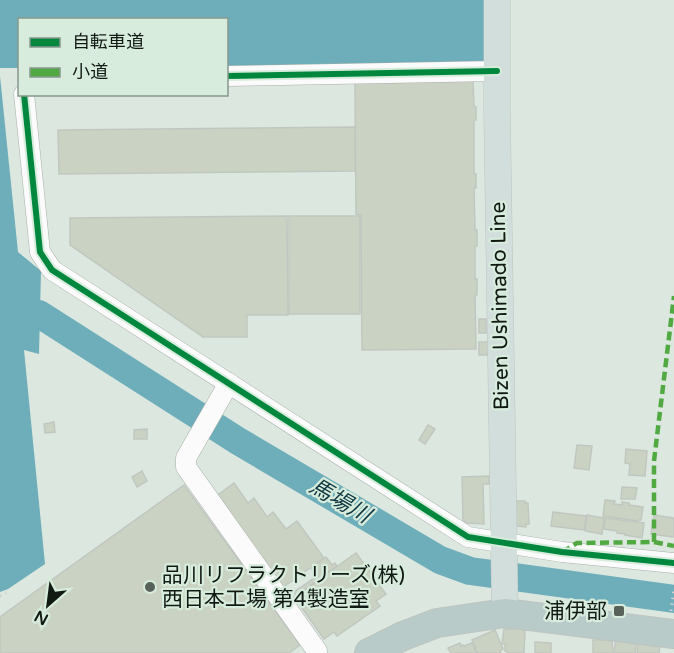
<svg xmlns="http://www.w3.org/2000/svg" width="674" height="653" viewBox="0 0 674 653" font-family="'Varela Round','Noto Sans JP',sans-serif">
  <rect width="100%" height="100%" fill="#dce7df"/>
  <g fill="#6daeba">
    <path d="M0 0H486L488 65 227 67 226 20H20L19 68H0Z"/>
    <path d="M0 76 18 252 41 271 39 354 24 350 45 564 8 589 0 592Z"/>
  </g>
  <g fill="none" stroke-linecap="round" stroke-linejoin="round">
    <path stroke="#6daeba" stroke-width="28" d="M39 314 238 441 440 560 470 571 674 599"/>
  </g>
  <g fill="#cad3c3" stroke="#c1c7c0" stroke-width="1.5">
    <path d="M473 81 474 107H476V120H474V174H476V188H474L475 230H477V246H475V279H477V295H475L476 349 362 350 361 215 356 214 355 82Z"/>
    <path d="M355 127V171L59 174 58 130Z"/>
    <path d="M287 216 288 315H247V337H203L70 245V218Z"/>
    <rect x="289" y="216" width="71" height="98"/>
    <rect x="479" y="319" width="7" height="14"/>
    <rect x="479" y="342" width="11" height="13"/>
    <path d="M54 422 55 432 45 433 44 424Z"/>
    <path d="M428 425 435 429 425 444 419 440Z"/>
    <path d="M147 429V439H134V430Z"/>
    <path d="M577 445 592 446 589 470 574 468Z"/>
    <path d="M626 449 647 451 645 476 629 475 630 464 625 463Z"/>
    <path d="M142 471 147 481 137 487 132 477Z"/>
    <path d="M489 476V484H483L484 524 467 523 463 520 462 477Z"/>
    <path d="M234 483 248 503 254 498 267 517 273 512 286 529 297 521 324 558 282 588 215 497Z"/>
    <path d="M184 485 300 645 289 653H0V617Z"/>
    <path d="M622 487 637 488 635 499H621Z"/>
    <path d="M605 500 615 501 614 504 622 505V502L629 503V505L643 507 641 520H639L638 521 603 516Z"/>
    <path d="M514 501H525V503H528L529 524H526V527L517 526V524H514Z"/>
    <path d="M553 512 586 516 584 530 551 526Z"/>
    <path d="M587 515 604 518 602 534 585 531Z"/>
    <path d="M654 515 674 518V537L651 534Z"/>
    <path d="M605 518 644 523 642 538 625 535V534L617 533V531L604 529Z"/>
    <path d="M356 553 386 594 376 601 380 606 337 636 334 632 324 639 294 597Z"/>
    <path d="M326 557 332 565 335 563 337 566 296 596 294 592 317 576 311 568Z"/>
    <path d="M514 628 525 630 524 653H507V651H505V644H502L504 629H513Z"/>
    <path d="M495 630 503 649 500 651 501 653H478L472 640Z"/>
    <path d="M616 639 636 644 635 653H614Z"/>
    <path d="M593 640H612L613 653H593Z"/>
    <path d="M535 642 551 643V653H535Z"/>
    <path d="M638 642 660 644 659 653H637Z"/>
    <path d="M460 643 461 646 463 645 464 646 472 643 477 653H451L448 648Z"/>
  </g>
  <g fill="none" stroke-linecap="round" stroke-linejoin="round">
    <defs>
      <g id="minor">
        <path d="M226 76 497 71"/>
        <path d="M24 94 40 252 52 270 468 537 562 552 674 563"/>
        <path d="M229 383 186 458V467L317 651"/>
      </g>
      <path id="major" d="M497 0V110L505 613"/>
      <path id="highway" d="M369 653 403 636 437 623 505 613 674 634"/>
    </defs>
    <use href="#minor" stroke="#a6afa9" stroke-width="21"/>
    <use href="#major" stroke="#bec4c0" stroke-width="27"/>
    <use href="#highway" stroke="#bec4c0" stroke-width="30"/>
    <g stroke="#d0d3d1" stroke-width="3" stroke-dasharray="1.5 4.5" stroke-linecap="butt">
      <path d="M0 596 10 591"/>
      <path d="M671 611 674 589"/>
    </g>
    <use href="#minor" stroke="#fafbfa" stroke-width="20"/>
    <use href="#major" stroke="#d2dedc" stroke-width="26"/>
    <use href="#highway" stroke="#b8cbc8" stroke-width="28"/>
    <g stroke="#51a942" stroke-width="4.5" stroke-dasharray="9 4.5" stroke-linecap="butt">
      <path d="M654 542V461L674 296"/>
      <path d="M562 552 577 543 654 542 674 546"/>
    </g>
    <defs>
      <g id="cycleway">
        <path d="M226 76 497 71"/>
        <path d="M24 94 40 252 52 270 468 537 562 552 674 563"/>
      </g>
    </defs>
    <use href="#cycleway" stroke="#d7ecdc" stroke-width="10"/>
    <use href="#cycleway" stroke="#00873e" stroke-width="6"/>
  </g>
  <g fill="#58615a" stroke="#d7ecdc" stroke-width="2">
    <circle cx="150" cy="587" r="6"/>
    <rect x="613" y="605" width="12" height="12" rx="3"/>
  </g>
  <g text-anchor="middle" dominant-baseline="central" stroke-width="4.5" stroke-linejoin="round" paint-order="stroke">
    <g font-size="21" fill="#111913" stroke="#d7ecdc">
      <text transform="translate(500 306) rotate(-91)">Bizen Ushimado Line</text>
    </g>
    <g font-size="21" fill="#111913" stroke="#d7ecdc" text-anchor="start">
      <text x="162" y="575">品川リフラクトリーズ(株)<tspan x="162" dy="24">西日本工場 第4製造室</tspan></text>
      <text x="607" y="611" text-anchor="end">浦伊部</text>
    </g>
    <g font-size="22" font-style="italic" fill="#113943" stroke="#d7ecdc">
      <text transform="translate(340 501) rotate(30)">馬場川</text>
    </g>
  </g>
  <rect x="18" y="18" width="210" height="78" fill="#d7ecdc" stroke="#88988c" stroke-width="1.5"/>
  <rect x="30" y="38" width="30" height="9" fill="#00873e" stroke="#88988c" stroke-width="1.5"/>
  <text x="72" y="48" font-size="18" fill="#111913">自転車道</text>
  <rect x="30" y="68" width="30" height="9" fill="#51a942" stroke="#88988c" stroke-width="1.5"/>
  <text x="72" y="78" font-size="18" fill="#111913">小道</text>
  <g transform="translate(48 605) rotate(208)" stroke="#d7ecdc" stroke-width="4.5" paint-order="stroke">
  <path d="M0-4.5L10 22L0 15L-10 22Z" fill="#111913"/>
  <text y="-9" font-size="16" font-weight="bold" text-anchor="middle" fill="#111913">N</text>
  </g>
</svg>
